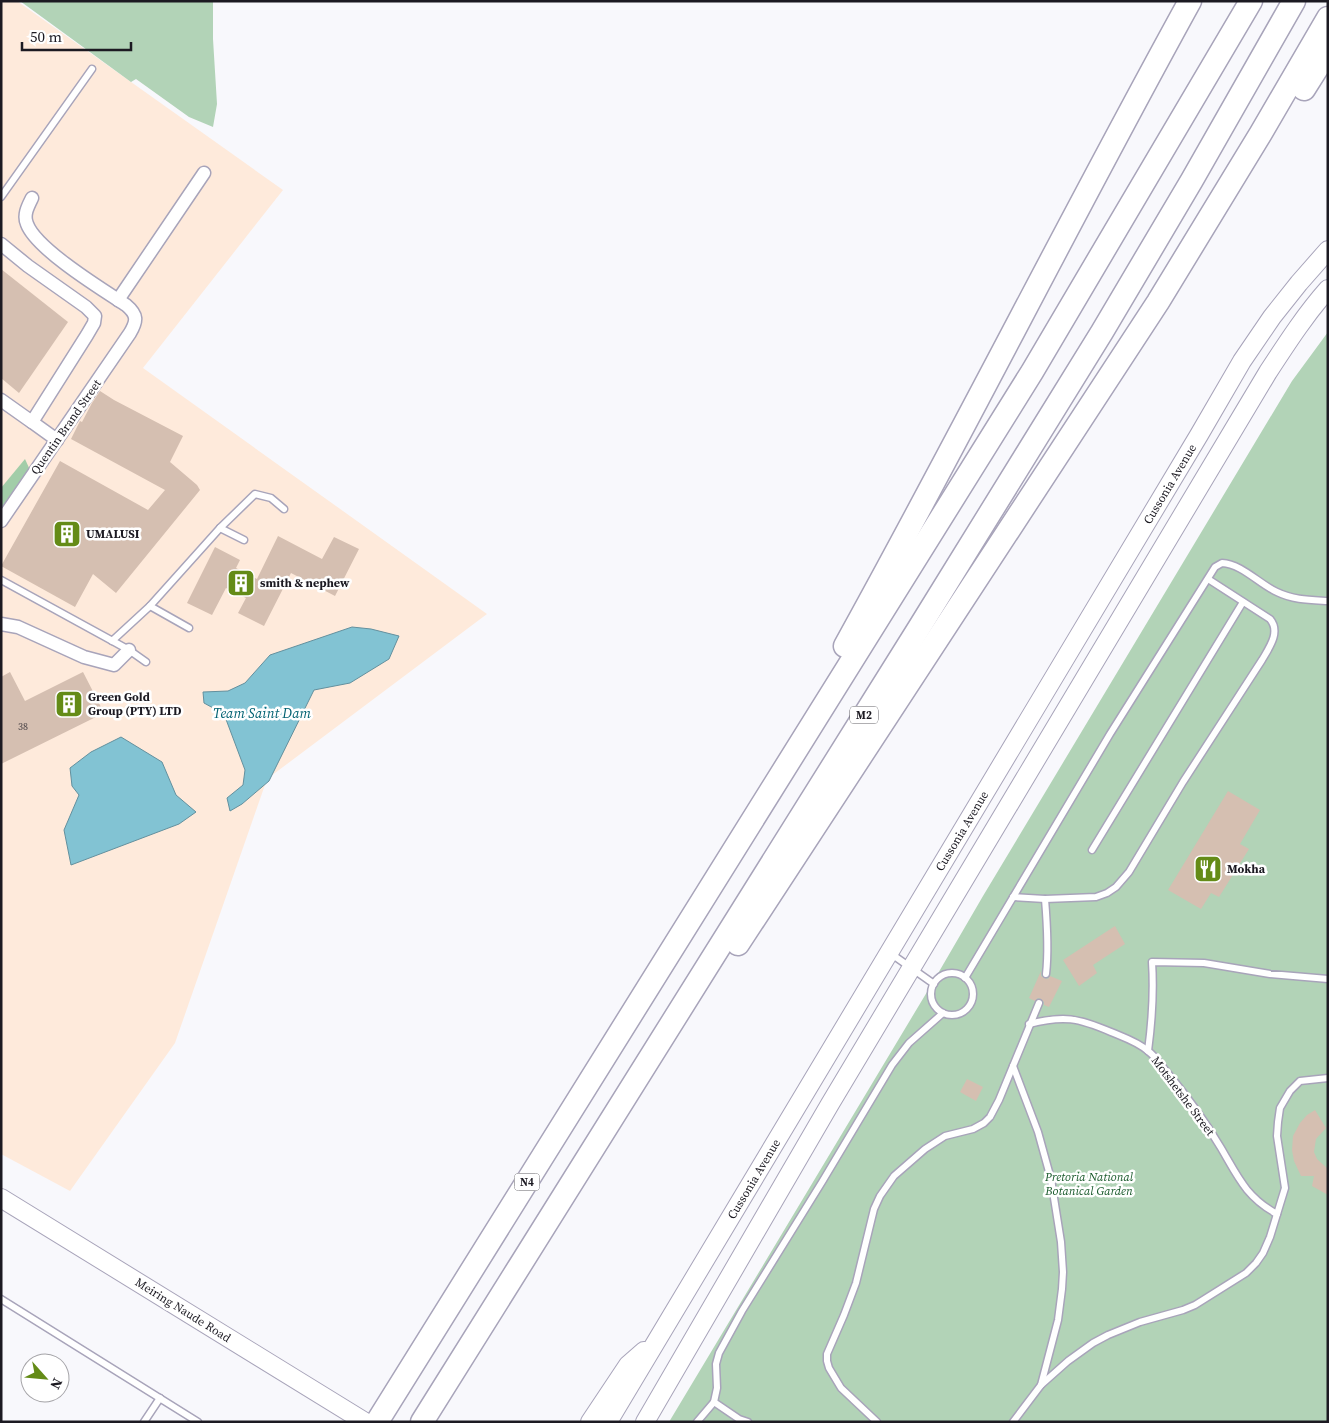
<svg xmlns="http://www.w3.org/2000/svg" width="1329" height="1423" viewBox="0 0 1329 1423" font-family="'Source Serif 4',serif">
  <rect width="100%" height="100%" fill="#f8f8fc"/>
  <path fill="#feeadb" d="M1 1H17L283 190 143 368 487 614 267 779 175 1043 70 1191 1 1154Z"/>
  <g fill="#b2d3b7">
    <path d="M20 1H213V39L217 104 213 127 189 117 136 79 131 82Z"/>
    <path d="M1328 332V1422H669L933 982 983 896 1292 381Z"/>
  </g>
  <path fill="#a2cda8" d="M25 459 30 470 1 509V488Z"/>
  <g fill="#82c3d3" stroke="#63909e">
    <path d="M352 627 371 629 399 636 389 659 350 683 314 690 269 781 242 804 230 811 227 798 243 785 245 770 224 714 204 703 203 692 228 691 245 683 270 655Z"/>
    <path d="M121 737 162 762 176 795 196 812 179 824 71 865 64 830 79 795 72 786 70 768 91 752Z"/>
  </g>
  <g fill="#d5bfb1">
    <path d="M1 269 68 322 19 393 1 378Z"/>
    <path d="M100 391 114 400 183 436 170 462 197 485 200 490 116 593 93 574 75 607 1 566 60 461 148 510 165 490 71 439 80 421 82 422 92 403Z"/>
    <path d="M278 536 322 559 334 537 359 549 335 596 291 573 264 626 238 613 246 598 226 588 212 615 187 603 215 547 240 560 236 568 257 579Z"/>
    <path d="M10 672 25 701 83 672 104 713 1 764V677Z"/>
    <path d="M1228 791 1260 810 1240 844 1249 849 1219 897 1211 893 1201 909 1168 890Z"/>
    <path d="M1115 926 1125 944 1093 965 1097 973 1079 986 1063 960Z"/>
    <path d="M1041 971V976L1044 978 1048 979 1050 976 1062 981 1049 1007 1044 1005V1002L1041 999 1038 998 1035 1001 1029 998Z"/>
    <path d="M967 1079 983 1087 976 1101 960 1092Z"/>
    <path d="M1315 1110 1326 1128 1316 1139 1314 1152 1317 1159 1328 1169V1195L1312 1186 1314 1176H1301L1294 1161 1292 1150 1293 1136 1300 1123 1307 1115Z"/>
  </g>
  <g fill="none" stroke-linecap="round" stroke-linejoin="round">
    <defs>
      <g id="lane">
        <path d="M1 197 92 69"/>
        <path d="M220 528 244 540"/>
        <path d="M1 580 129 650 146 662"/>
        <path d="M150 606 189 628"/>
        <path d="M112 641 150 606 220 528 255 494 271 498 284 509"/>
        <path d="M1092 850 1243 602"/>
        <path d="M1013 897 1045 899 1096 897 1107 893 1116 887 1129 872 1183 782 1262 660C1269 648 1281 632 1270 619L1208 579"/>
        <path d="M1045 899C1047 923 1049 949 1046 974"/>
        <path d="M890 953 934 984"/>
        <circle cx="952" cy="994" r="21"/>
        <path d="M965 978 1110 734 1215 567 1222 563C1242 564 1259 584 1277 592 1293 600 1311 600 1328 601"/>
        <path d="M1029 1024C1064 1015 1078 1018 1111 1032 1123 1037 1138 1042 1148 1051 1155 1056 1160 1064 1166 1071 1186 1095 1205 1121 1221 1148 1238 1177 1246 1197 1277 1214"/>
        <path d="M1148 1051C1152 1021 1154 992 1152 962L1204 963 1270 974 1328 979"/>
        <path d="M1 1299 198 1422"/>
        <path d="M1041 1385 1068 1361 1093 1343 1108 1335 1140 1322 1183 1310 1195 1305 1246 1273 1256 1263 1263 1253 1270 1237 1285 1188 1277 1136 1278 1122 1280 1108 1290 1091 1300 1081 1328 1078"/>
        <path d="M144 1422 160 1398"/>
        <path d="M697 1422 714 1402"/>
        <path d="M748 1422 739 1419 714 1402 717 1388 716 1364 719 1353 742 1311 822 1182 892 1065 909 1043 943 1013"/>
        <path d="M877 1422 841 1388 829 1368 827 1361V1354L844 1315 856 1283 874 1209 880 1196 894 1176 925 1149 945 1136 973 1129 984 1123 990 1117 999 1100 1039 1003"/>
        <path d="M1013 1422 1041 1385 1058 1320 1062 1289 1063 1272 1061 1242 1051 1179 1038 1132 1013 1066"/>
      </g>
      <g id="street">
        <path d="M1 244 28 266 86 307 95 316 94 323 87 335 32 422 57 440"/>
        <path d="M118 300 204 173"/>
        <path d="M1 400 32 422"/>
        <path d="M1 521 130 333C137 321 138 315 126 305 103 290 36 249 27 224 23 215 28 206 32 198"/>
        <path d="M1 624 18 627 84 657 114 665 129 650"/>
      </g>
      <g id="secondary">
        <path d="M1 1198 365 1422"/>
        <path d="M590 1422 628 1365 644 1351"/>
        <path d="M608 1422 1199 435 1242 361 1272 317 1299 283 1328 250"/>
        <path d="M645 1422 830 1104 1268 372C1287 343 1305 315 1328 289"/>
      </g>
      <g id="highway">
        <path d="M1304 89 1328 51"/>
        <path d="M845 646C963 433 1072 215 1190 1"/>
        <path d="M738 944 1158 302 1261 133 1328 18"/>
        <path d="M377 1422 1032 372 1251 1"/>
        <path d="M422 1422 919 628 1102 332 1192 180 1294 1"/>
      </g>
    </defs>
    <use href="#lane" stroke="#a8a4ba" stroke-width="9"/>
    <use href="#street" stroke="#a8a4ba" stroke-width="15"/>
    <use href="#secondary" stroke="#a8a4ba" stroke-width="20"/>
    <use href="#highway" stroke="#a8a4ba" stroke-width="25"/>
    <use href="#lane" stroke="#fff" stroke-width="6"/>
    <use href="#street" stroke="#fff" stroke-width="12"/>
    <use href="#secondary" stroke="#fff" stroke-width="18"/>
    <use href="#highway" stroke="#fff" stroke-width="22"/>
  </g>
  <defs>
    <symbol id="building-square" viewBox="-11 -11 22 22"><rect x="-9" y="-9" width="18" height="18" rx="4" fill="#648b17" stroke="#fff"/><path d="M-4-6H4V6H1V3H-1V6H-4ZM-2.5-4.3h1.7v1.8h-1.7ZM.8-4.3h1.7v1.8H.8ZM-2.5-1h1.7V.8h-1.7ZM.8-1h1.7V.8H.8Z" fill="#fff"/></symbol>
    <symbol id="restaurant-square" viewBox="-11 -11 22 22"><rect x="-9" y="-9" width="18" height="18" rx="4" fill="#648b17" stroke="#fff"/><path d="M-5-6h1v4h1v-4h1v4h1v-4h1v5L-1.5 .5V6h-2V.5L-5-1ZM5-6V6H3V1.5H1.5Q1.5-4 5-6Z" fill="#fff"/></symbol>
  </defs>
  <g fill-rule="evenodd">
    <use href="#building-square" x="51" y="518" width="32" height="32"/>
    <use href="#building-square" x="225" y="567" width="32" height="32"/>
    <use href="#building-square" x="53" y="688" width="32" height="32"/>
    <use href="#restaurant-square" x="1192" y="853" width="32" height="32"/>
  </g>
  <g text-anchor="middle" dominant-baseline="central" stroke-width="5" stroke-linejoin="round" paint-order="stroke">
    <g font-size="10" fill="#4a4346">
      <text x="23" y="726">38</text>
    </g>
    <g fill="#fff" stroke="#605f64" stroke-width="1">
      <rect x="850" y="706.5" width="28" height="17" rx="4"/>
      <rect x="514.5" y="1173.5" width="25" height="17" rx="4"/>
    </g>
    <g font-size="11" font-weight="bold" fill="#1c1a22">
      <text x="864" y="715">M2</text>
      <text x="527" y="1182">N4</text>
    </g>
    <g font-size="12" fill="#1c1a22" stroke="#fff">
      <text transform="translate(66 427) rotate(-55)">Quentin Brand Street</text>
      <text transform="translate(1170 484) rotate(-59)">Cussonia Avenue</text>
      <text transform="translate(962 831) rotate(-59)">Cussonia Avenue</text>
      <text transform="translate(1183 1096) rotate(53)">Motshetshe Street</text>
      <text transform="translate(754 1179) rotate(-59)">Cussonia Avenue</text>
      <text transform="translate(183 1310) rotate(32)">Meiring Naude Road</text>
    </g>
    <g font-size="12" font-weight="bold" fill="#1c1a22" stroke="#fff" text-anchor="start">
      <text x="86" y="534">UMALUSI</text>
      <text x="260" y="583">smith &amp; nephew</text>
      <text x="88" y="697">Green Gold<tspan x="88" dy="14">Group (PTY) LTD</tspan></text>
      <text x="1227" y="869">Mokha</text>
    </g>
    <g font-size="12" font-style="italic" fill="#18592a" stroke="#fff">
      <text x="1089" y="1177">Pretoria National<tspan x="1089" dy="14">Botanical Garden</tspan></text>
    </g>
    <g font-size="14" font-style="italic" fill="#006171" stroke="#fff">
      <text x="262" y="713">Team Saint Dam</text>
    </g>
  </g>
  <rect width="1329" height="1423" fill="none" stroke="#1c1a22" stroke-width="5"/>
  <g transform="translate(45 1378) rotate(117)"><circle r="24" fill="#ffffff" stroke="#a4a3a7"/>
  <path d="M0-4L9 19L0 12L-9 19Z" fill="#648b17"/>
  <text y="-8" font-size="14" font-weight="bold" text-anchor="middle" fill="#1c1a22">N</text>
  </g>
  <path d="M22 42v8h109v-8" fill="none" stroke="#1c1a22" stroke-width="2.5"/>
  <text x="30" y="42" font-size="15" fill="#1c1a22" stroke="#ffffff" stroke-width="4" paint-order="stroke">50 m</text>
</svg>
